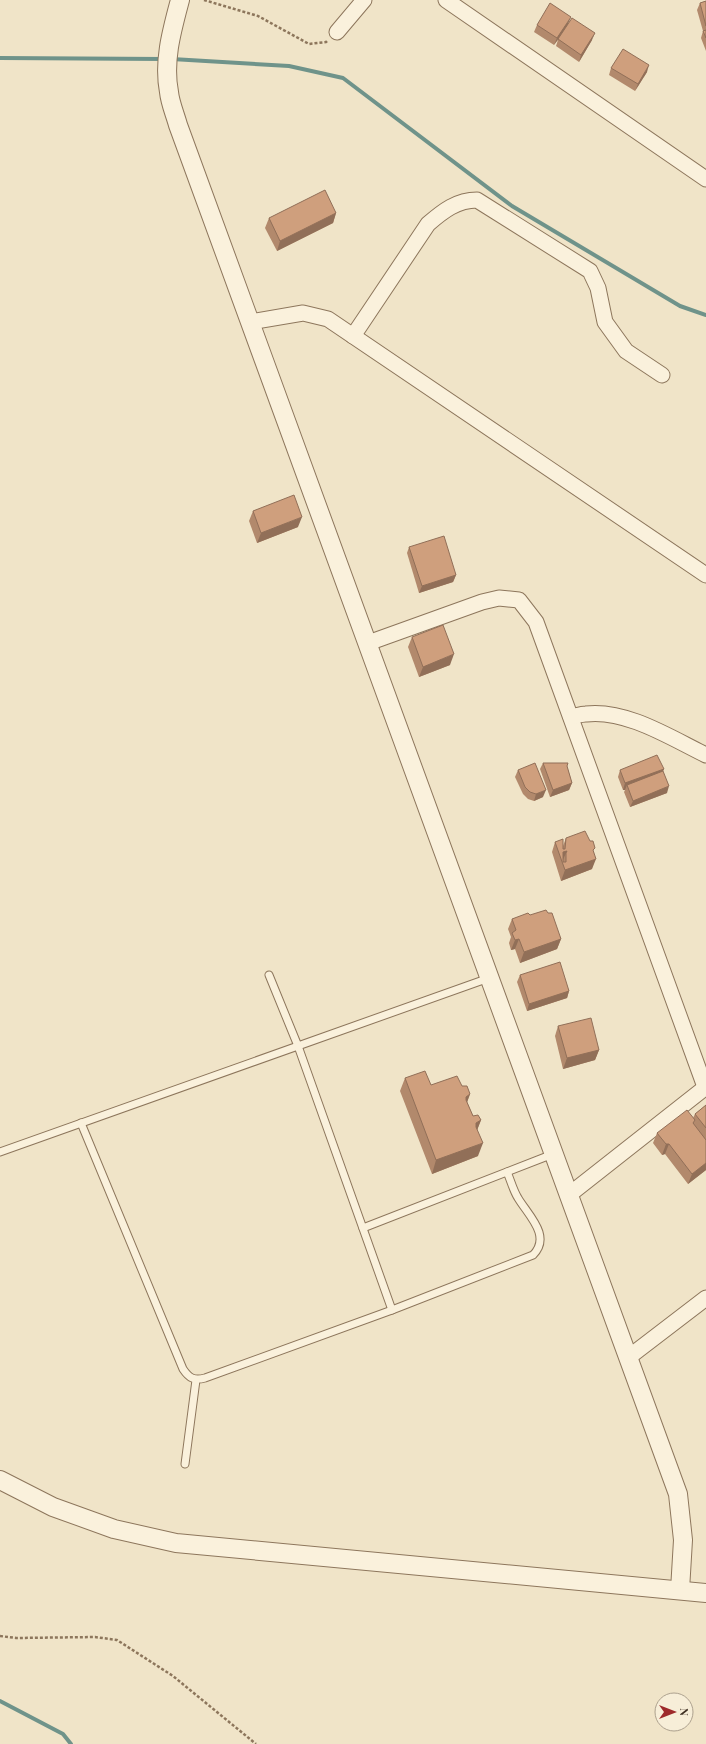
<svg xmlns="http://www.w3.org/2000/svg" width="706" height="1744" viewBox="0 0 706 1744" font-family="'Playfair Display',serif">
  <rect width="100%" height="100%" fill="#f0e4c8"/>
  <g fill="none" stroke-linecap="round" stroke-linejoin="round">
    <g stroke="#6f938a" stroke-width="4">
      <path d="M0 58 164 59"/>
      <path d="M172 59 289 66 343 78 512 206 680 306 706 315"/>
      <path d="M0 1701 63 1734 71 1744"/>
    </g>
    <defs>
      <g id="service">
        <path d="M269 975 298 1046 392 1310"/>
        <path d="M81 1123 183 1369C189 1378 194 1381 205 1378L392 1310 533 1255C552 1236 528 1215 518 1198 513 1190 511 1181 507 1172"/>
        <path d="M0 1152 489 978"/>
        <path d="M363 1228 553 1154"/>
        <path d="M185 1464 196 1380"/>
      </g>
      <g id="minor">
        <path d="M446 0 706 179"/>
        <path d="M337 32 364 0"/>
        <path d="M251 322 303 313 328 319 706 575"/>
        <path d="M353 336 428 224C443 211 457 200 477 200L590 271 598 288 605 322 626 351 662 375"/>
        <path d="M368 643 482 602 499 598 519 600 536 622 705 1087"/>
        <path d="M571 717C576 716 581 714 586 714 626 709 671 738 706 755"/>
        <path d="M570 1194 706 1087"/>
        <path d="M629 1357 706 1298"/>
      </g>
      <g id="tertiary">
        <path d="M180 0C172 30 163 61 169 92 170 103 175 114 178 125L678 1494 683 1540 680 1590"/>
        <path d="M0 1480 53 1507 114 1529 176 1543 706 1593"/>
      </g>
    </defs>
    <use href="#service" stroke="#8d765c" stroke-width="9"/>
    <use href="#minor" stroke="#8d765c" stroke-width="17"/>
    <use href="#tertiary" stroke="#8d765c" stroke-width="20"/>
    <g stroke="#8d765c" stroke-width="2.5" stroke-dasharray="3 2" stroke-linecap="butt">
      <path d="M204 0 258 16 309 44 326 42 328 40"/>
      <path d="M0 1636 16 1638 95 1637 117 1640 173 1676 256 1744"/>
    </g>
    <use href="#service" stroke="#faf1dc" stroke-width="7"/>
    <use href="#minor" stroke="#faf1dc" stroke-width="15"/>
    <use href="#tertiary" stroke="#faf1dc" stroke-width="18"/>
  </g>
  <g fill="#b2896c">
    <path d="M706 1V51L701 38 703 31 697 10 700 3Z"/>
    <path d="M568 24 592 40 579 62 556 46 558 40 554 45 534 32 537 25Z"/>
    <path d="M611 68 647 72 635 91 609 75Z"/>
    <path d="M336 213 333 223 277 251 265 228 269 218Z"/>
    <path d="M253 511 298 527 257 543 249 521Z"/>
    <path d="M409 547 456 575 453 582 419 593 407 553Z"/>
    <path d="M412 637 450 665 419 677 408 647Z"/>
    <path d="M543 763 567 766 572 783 569 790 550 797 540 769Z"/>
    <path d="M664 769 663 771 667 793 630 807 624 792 625 790H623L618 777 620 770Z"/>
    <path d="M518 770 543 797 534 801 528 799 523 794 515 777Z"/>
    <path d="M566 838 594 852 592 869 561 881 552 852 555 842 563 846Z"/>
    <path d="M530 915 561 939 557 949 520 963 515 949 511 950 509 943 511 937 508 929 512 919Z"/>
    <path d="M520 975 569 991 567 998 527 1011 517 982Z"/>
    <path d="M558 1026 599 1050 595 1060 563 1069 555 1036Z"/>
    <path d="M405 1078 431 1085 462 1086 470 1094 467 1102 473 1116 481 1120 477 1130 478 1156 432 1174 400 1091Z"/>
    <path d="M706 1105V1170L688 1184 665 1154 662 1155 653 1143 657 1133 693 1118 695 1114Z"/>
  </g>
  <g fill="#916f58">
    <path d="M571 17 568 24 554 45 557 38Z"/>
    <path d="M595 33 592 40 579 62 581 55Z"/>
    <path d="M649 65 647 72 635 91 638 84Z"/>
    <path d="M336 213 333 223 277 251 280 241Z"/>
    <path d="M302 517 298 527 257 543 261 533Z"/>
    <path d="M456 575 453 582 419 593 422 586Z"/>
    <path d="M454 654 450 665 419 677 423 667Z"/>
    <path d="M664 769 661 776 627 785 625 790H623L625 783Z"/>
    <path d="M572 783 569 790 550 797 553 790Z"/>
    <path d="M669 786 667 793 630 807 633 801Z"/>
    <path d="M546 790 543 797 534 801 536 794Z"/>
    <path d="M567 851 566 853 562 862 563 852Z"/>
    <path d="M596 859 592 869 561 881 565 870Z"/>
    <path d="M519 939 515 949 511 950 515 940Z"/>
    <path d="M561 939 557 949 520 963 524 952Z"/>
    <path d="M569 991 567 998 527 1011 529 1004Z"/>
    <path d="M599 1050 595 1060 563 1069 567 1058Z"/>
    <path d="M470 1094 465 1108 466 1097Z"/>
    <path d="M481 1120 476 1133V1123Z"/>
    <path d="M483 1143 478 1156 432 1174 436 1160Z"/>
    <path d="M666 1144H669L665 1154 662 1155Z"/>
    <path d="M706 1163V1170L688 1184 692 1174Z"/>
  </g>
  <g fill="#cf9f7d" stroke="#916f58" fill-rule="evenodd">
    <path d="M706 1V26L700 3Z"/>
    <path d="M550 3 571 17 557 38 537 25Z"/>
    <path d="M572 18 595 33 581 55 558 39Z"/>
    <path d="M706 30V38L703 31Z"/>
    <path d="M623 49 649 65 638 84 611 68Z"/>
    <path d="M325 190 336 213 280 241 269 218Z"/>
    <path d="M294 495 302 517 261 533 253 511Z"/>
    <path d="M444 536 456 575 422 586 409 547Z"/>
    <path d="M443 625 454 654 423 667 412 637Z"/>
    <path d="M657 755 664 769 625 783 620 770Z"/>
    <path d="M535 763 546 790 536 794 530 792 525 787 518 770Z"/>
    <path d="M543 763H568L567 766 572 783 553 790Z"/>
    <path d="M663 771 669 786 633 801 627 785Z"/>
    <path d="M585 831 590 841H593L595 848 593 850 596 859 565 870 555 842 563 839V849H565L566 838ZM567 851 566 853V862H563V852Z"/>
    <path d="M546 910 548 913H552L561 939 524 952 519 939 515 940 512 933 516 930 512 919 528 913 530 915Z"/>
    <path d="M560 962 569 991 529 1004 520 975Z"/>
    <path d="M591 1018 599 1050 567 1058 558 1026Z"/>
    <path d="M425 1071 431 1085 457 1076 462 1086H467L470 1094 466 1097V1100L473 1116 478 1115 481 1120 476 1123V1127L483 1143 436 1160 405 1078Z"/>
    <path d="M706 1105V1128L695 1114Z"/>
    <path d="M687 1110 695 1120 693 1123 706 1140V1163L692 1174 669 1144H666L657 1133Z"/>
  </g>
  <g transform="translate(674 1712) rotate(90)"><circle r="19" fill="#f7eed8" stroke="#ada18e"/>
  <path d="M0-3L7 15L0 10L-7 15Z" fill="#9e2a2b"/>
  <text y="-6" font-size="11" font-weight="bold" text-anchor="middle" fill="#3d2e20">N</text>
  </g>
</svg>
